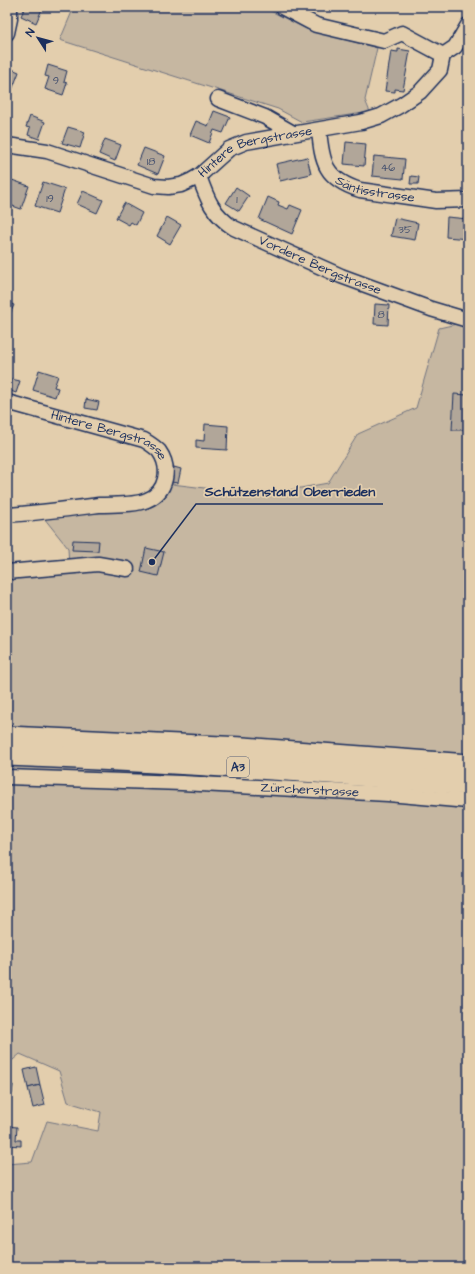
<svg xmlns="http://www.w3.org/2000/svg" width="475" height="1274" viewBox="0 0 475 1274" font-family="'Architects Daughter',sans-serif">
  <rect width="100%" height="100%" fill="#e3cead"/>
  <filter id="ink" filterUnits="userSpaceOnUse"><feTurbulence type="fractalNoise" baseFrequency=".025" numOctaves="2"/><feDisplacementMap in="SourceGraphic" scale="8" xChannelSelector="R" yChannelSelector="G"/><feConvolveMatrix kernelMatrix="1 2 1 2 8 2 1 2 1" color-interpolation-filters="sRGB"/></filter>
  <g filter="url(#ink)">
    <g fill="#c6b7a1" stroke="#707380">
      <path d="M74 7H263L306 29 377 48 365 100 370 112 302 122 278 109 60 40Z"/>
      <path d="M461 323 468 324V1267H7V1164L32 1162 47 1121 98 1131 101 1112 68 1102 59 1071 20 1054 7 1065V572L69 567 68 548 40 513 148 509 172 484 262 495 328 483 358 434 416 408 439 328Z"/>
    </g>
    <g fill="#b1a699" stroke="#1b2f5e">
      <path d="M25 7H43L36 23 21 16Z"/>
      <path d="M398 49 410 51 403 90 395 89V92L385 91 391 51 398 52Z"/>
      <path d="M48 65 67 71 64 82 67 83 63 95 45 89 49 77 45 76Z"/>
      <path d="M7 67 19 72 12 90 7 88Z"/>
      <path d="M214 111 230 117 223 133 214 130 209 143 190 135 196 121 208 126Z"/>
      <path d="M30 116 45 122 39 139 28 135 30 128 26 127Z"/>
      <path d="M68 127 85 132 80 148 62 143Z"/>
      <path d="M105 139 121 145 115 161 99 154Z"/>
      <path d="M346 142 366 144 364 166 344 164Z"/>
      <path d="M144 148 165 156 158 174 137 165Z"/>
      <path d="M374 156 405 159 403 179 372 176Z"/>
      <path d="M307 157 311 174 280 181 276 164Z"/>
      <path d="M411 176 419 177 418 184H410Z"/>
      <path d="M12 180 29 186 21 209 7 204V196Z"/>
      <path d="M43 182 65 189 57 213 35 206Z"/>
      <path d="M236 187 249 196 239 211 226 203Z"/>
      <path d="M83 191 103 200 97 213 77 204Z"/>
      <path d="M268 197 279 202 278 205 288 209 290 205 302 210 292 234 259 219Z"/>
      <path d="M124 203 142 213 136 225 131 222 129 225 116 218Z"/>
      <path d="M167 217 181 225 170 244 157 236Z"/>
      <path d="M447 217 468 219V239L446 237Z"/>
      <path d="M395 218 418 223 415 240 391 236Z"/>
      <path d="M7 302 14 305 10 314 7 313Z"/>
      <path d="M375 304 389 305 388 325 374 324Z"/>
      <path d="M39 370 58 376 54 387 58 388 55 397 33 390Z"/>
      <path d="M11 379 20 381 16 393 8 390Z"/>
      <path d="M454 394 468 395V430H452Z"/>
      <path d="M86 399 99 402 97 410 85 408Z"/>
      <path d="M205 424 228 426 227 450 196 448V440L204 441Z"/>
      <path d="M174 467 181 469 178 483 171 482Z"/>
      <path d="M73 540 99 541 98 551 72 550Z"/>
      <path d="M146 548 164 552 158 576 141 572Z"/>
      <path d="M36 1067 40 1085 28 1088 24 1070Z"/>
      <path d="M7 1085H13L12 1094H7Z"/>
      <path d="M40 1085 45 1105 33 1108 28 1088Z"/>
      <path d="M7 1126 17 1127 16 1140H21V1146L7 1145Z"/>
    </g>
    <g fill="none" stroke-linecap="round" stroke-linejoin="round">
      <defs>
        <g id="minor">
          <path d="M282 7 316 25 384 41 402 33 443 55"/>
          <path d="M7 33 10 19V7"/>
          <path d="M218 99 265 117 293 133"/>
          <path id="s1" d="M319 130C322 163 325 179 360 190L436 201 468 200"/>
          <path id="s2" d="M7 145 47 151 154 186 168 187 181 185 192 180 199 176 229 149 246 142 361 122 381 116 401 105 420 92 440 70 443 55 455 47 468 25"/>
          <path id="s3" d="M199 176C207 199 213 215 234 228L341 276 431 309 468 320"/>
          <path id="s4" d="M7 402 144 440C149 443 155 447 159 451 171 468 167 492 147 500 133 506 114 504 99 505 68 509 38 513 7 515"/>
          <path d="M7 572 98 564 127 569"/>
          <path id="s5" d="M7 777 182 783 388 794 468 801"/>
        </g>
        <g id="highway">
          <path d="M7 737 243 748 468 765"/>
          <path d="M7 755C161 761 315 771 468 784"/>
        </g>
      </defs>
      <use href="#minor" stroke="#1b2f5e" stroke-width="17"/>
      <use href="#highway" stroke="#1b2f5e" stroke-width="24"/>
      <use href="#minor" stroke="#e3cead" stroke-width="14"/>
      <use href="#highway" stroke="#e3cead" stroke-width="21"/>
    </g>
  </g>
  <g text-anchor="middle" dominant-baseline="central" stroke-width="3.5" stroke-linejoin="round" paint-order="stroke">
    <g font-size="11" fill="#404d6d">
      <text x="56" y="80">9</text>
      <text x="151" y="161">18</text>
      <text x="388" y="167">46</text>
      <text x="50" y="198">19</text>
      <text x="237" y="199">1</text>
      <text x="405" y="229">35</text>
      <text x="381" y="314">8</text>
    </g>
    <rect fill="#e3cead" stroke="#575f76" stroke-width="1" x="227" y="757" width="22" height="20" rx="3"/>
    <g font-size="12" font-weight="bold" fill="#1b2f5e">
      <text x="238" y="767">A3</text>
    </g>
    <g font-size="13" fill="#1b2f5e" stroke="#e3cead">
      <text stroke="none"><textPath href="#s2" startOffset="264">Hintere Bergstrasse</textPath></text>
      <text stroke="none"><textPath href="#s1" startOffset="94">Säntisstrasse</textPath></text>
      <text stroke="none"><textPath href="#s3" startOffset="158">Vordere Bergstrasse</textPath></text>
      <text stroke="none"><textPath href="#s4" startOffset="108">Hintere Bergstrasse</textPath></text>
      <text stroke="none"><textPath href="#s5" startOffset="303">Zürcherstrasse</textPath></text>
    </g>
  </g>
  <path fill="none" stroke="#1b2f5e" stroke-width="1.5" d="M152 562L196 504H383"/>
  <circle fill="#1b2f5e" stroke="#e3cead" stroke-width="1.5" cx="152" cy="562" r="4"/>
  <g font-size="14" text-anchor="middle" font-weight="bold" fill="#1b2f5e" stroke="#e3cead" stroke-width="3.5" stroke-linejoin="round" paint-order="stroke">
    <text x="290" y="496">Schützenstand Oberrieden</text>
  </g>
  <rect width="475" height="1274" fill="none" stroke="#e3cead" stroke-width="24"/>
  <rect x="12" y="12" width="451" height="1250" fill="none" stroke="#1b2f5e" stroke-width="1.5" filter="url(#ink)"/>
  <g transform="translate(38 38) rotate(306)" stroke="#e3cead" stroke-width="3" paint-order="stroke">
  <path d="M0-3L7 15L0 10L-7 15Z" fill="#1b2f5e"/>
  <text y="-6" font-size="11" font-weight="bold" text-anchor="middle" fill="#1b2f5e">N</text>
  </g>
</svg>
